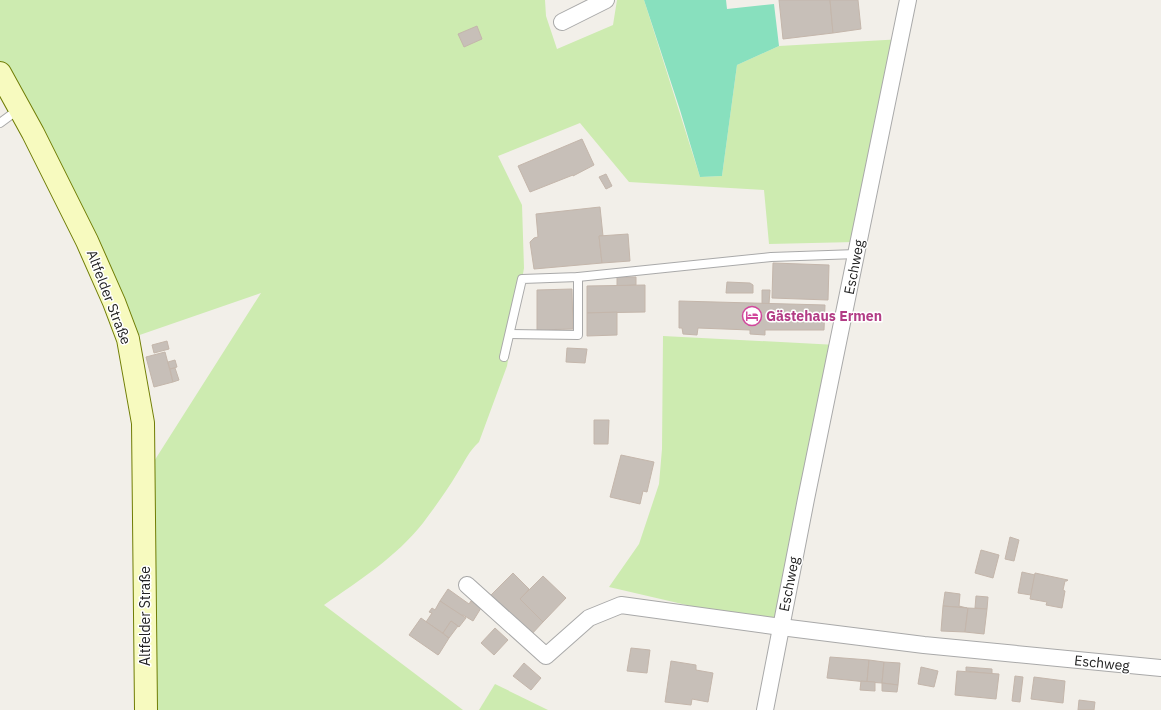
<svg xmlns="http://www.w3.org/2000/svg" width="1161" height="710" viewBox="0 0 1161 710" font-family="'IBM Plex Sans',sans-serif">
  <rect width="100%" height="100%" fill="#f2efe9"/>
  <g fill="#cdebb0">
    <path d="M0 0H545L546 16 557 49 613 25 617 0H644L700 177 722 176 737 65 779 46 903 39 855 242 769 244 764 190 629 182 580 123 498 156 522 205 524 268 507 366 479 442C469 451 465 461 458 472 448 489 435 507 423 523 396 557 360 580 324 605L463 710H146L144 477 261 293 128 339 0 70Z"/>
    <path d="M663 336 837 345 781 627 609 587 639 544 659 484 662 449Z"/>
    <path d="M495 684 548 710H479Z"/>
  </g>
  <path fill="#88e0be" d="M644 0H726L727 9 774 4 779 46 737 65 722 176 700 177 680 110Z"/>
  <g fill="#c7bfb8" stroke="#c4b6ab">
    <path d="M779 0H830L833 33 783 39Z"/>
    <path d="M830 0H858L861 29 833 33Z"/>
    <path d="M477 26 482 39 464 47 458 34Z"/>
    <path d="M582 139 594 165 573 176V175L530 192 518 166Z"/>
    <path d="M606 174 612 186 606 189 599 177Z"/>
    <path d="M600 207 603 236H599L602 263 534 269 530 242 534 238 538 237 536 214Z"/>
    <path d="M628 234 630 261 602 263 599 236Z"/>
    <path d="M773 263 829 265 828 300 772 298Z"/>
    <path d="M617 277H636V285L617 286Z"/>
    <path d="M727 282 750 283 753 285V293H726Z"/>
    <path d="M645 285V312L587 313V286Z"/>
    <path d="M572 289 573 329 537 330V290Z"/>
    <path d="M762 290H770L769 304H762Z"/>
    <path d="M679 301 825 305 824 330H765V335L750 334V330L698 328 697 335 683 334 682 328H679Z"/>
    <path d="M617 312V335L587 336V313Z"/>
    <path d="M167 341 169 349 154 353 152 345Z"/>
    <path d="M567 348 587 349 585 363 566 362Z"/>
    <path d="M165 352 173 382 154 387 146 357Z"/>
    <path d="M175 360 177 367 170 369 168 362Z"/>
    <path d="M175 368 179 380 173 382 170 369Z"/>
    <path d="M594 420H609L608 444H594Z"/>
    <path d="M621 455 654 462 647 492 643 491 640 504 610 497Z"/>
    <path d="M1010 537 1019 540 1014 561 1005 559Z"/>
    <path d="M981 550 999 555 993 578 975 573Z"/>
    <path d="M1022 572 1035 575 1031 595 1018 593Z"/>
    <path d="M513 573 529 589 520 599 543 622 530 636 489 597Z"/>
    <path d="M1035 573 1068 580 1067 581H1065L1063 590 1065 591 1062 608 1046 605 1047 602 1030 599Z"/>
    <path d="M543 576 566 598 543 622 520 599Z"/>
    <path d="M448 589 469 604 471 601 481 608 473 621 463 615 461 616 440 601Z"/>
    <path d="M945 592 960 594 959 606 967 608 943 606Z"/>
    <path d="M976 596 988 597 987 609 975 608Z"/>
    <path d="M440 601 466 618 459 627 451 621 443 633 426 622 432 613 429 612 432 608 435 610Z"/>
    <path d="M943 606 968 608 965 632 941 631Z"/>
    <path d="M968 608 987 609 984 634 965 632Z"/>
    <path d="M421 618 449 638 439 654 438 655 409 635Z"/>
    <path d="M451 621 458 626 449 638 443 633Z"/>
    <path d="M495 628 508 640 494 655 481 643Z"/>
    <path d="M631 648 650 650 647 673 627 671Z"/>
    <path d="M830 657 869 660 867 682 827 678Z"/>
    <path d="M869 660 884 662 882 683 867 682Z"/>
    <path d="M671 661 696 665V670L713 673 708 702 692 699 691 705 665 702Z"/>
    <path d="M884 662 900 663 898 685 882 683Z"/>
    <path d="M524 663 541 678 531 690 513 676Z"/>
    <path d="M921 667 938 671 934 687 918 684Z"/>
    <path d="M966 667 992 669V674L966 671Z"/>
    <path d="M957 671 999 674 996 699 955 695Z"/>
    <path d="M1015 676 1023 677 1020 702 1012 701Z"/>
    <path d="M1034 677 1065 681 1063 703 1031 699Z"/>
    <path d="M861 681 875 682V691L860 690Z"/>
    <path d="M882 683 898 685 897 692 882 691Z"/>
    <path d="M1079 700 1095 702 1094 710H1078Z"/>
  </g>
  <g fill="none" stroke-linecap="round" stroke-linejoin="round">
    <defs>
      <g id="lane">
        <path d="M0 123 19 109"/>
        <path d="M510 334 578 335V277"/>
        <path d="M504 357 522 279 578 277 771 257 857 254"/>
      </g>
      <g id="street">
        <path d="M562 22 606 0"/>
        <path d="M467 585 546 656 589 618 621 605 781 627 924 645 1161 668"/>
        <path d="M765 710 806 499 908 0"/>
      </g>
      <path id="secondary" d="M0 73 33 133 87 241 114 302 128 339 143 423 146 710"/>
    </defs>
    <use href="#lane" stroke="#a9a9a9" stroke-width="10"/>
    <use href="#street" stroke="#a9a9a9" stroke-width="18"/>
    <use href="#secondary" stroke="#707d05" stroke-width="24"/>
    <use href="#lane" stroke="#fff" stroke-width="8"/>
    <use href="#street" stroke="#fff" stroke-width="16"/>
    <use href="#secondary" stroke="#f7fabf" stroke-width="22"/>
  </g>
  <defs>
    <symbol id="hotel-ring" viewBox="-11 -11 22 22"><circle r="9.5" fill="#fff" stroke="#d1479c" stroke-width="1.5"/><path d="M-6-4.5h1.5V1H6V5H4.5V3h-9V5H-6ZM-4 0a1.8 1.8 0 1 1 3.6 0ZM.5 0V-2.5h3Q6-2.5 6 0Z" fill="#d1479c"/></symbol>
  </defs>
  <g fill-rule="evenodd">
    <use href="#hotel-ring" x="741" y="305" width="22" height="22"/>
  </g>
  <g text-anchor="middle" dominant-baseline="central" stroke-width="3" stroke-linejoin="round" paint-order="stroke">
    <g font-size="14" fill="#222" stroke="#fff">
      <text transform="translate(854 267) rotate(-79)">Eschweg</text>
      <text transform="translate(109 297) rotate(69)">Altfelder Straße</text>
      <text transform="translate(789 584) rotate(-79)">Eschweg</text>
      <text transform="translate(145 616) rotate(-90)">Altfelder Straße</text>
      <text transform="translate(1102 663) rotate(6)">Eschweg</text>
    </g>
    <g font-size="14" font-weight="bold" fill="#b23c85" stroke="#fff" text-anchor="start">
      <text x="766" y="316">Gästehaus Ermen</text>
    </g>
  </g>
</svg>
